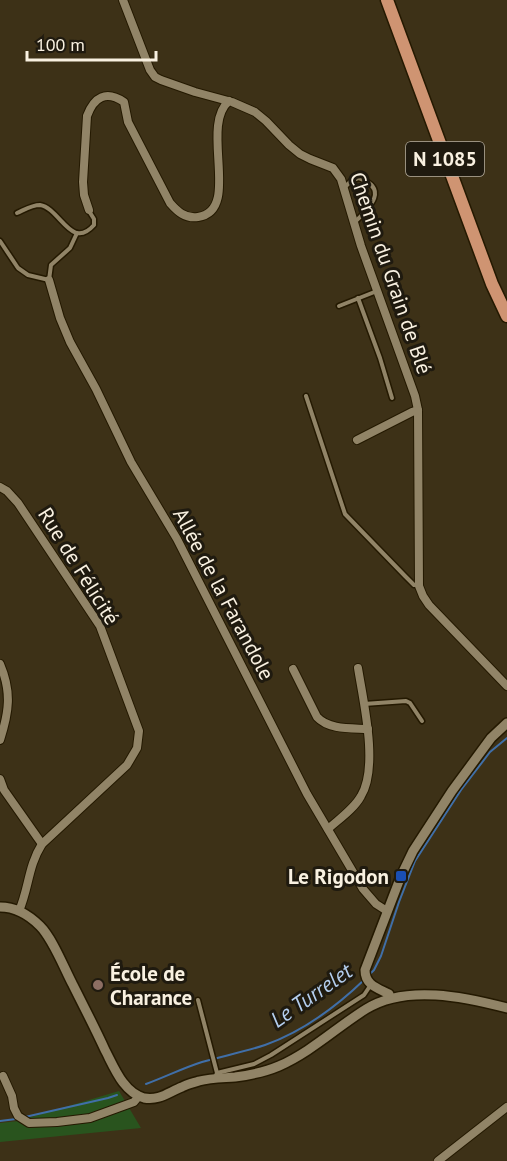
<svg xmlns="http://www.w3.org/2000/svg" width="507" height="1161" viewBox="0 0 507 1161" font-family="'PT Sans',sans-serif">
  <rect width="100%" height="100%" fill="#3d3117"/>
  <path fill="#29541e" d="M119 1091 141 1128 0 1142V1123L18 1121Z"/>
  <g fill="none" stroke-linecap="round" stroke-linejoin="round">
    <g stroke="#406fa8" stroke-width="2">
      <path d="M369 975 374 970 381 956 399 902 415 861 461 790 490 752 507 738"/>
      <path d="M146 1084C165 1077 183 1068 202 1062 223 1056 244 1052 265 1045 302 1032 337 1006 365 979"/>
      <path d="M25 1117 108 1098 117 1095"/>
      <path d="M0 1121 16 1119"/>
    </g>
    <defs>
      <g id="service">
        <path d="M344 188 351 181 359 178C390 189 369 208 355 222"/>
        <path d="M17 213C24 210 32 205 40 205 60 208 71 251 94 225V219L89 211"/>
        <path d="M0 241 18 268 28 275 49 280 51 265 70 248 77 233"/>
        <path d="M358 298 380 358 392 398"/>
        <path d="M339 306 377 291"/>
        <path d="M306 396 345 514 405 576 414 585H418"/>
        <path d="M364 704 406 701 410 703 422 721"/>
        <path d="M198 1000 217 1073"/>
        <path d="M215 1078 217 1073 254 1064 271 1055 364 995 370 986"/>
      </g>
      <g id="minor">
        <path d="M123 0 150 70 155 77 161 80 195 92 232 102 255 112 266 121 289 145 300 154 310 159 333 168 341 179 361 246 415 396 418 410 419 586 423 596 429 605 507 686"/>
        <path d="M89 210 84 195 83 182 87 116C94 97 106 90 124 102L128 122 170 203C177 211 185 219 198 217 242 211 199 126 229 101"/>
        <path d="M49 280 60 318 70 342 96 389 131 462 177 539 307 794 363 889 376 904 387 911"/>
        <path d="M357 440 412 412 418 410"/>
        <path d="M0 487 7 491 18 503 100 626 139 731 137 748 127 765 42 844C28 866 29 888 19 911"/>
        <path d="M0 664C12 692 9 712 0 740"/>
        <path d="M293 669 317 717C329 730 351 728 368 729"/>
        <path d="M0 779 4 790 42 844"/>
        <path d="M328 829C339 819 354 809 361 796 379 767 363 700 358 668"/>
        <path d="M3 1076 12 1096 14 1108 18 1116 29 1123 57 1122 90 1118 134 1102 139 1096"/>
        <path d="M438 1161 507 1107"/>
      </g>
      <g id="tertiary">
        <path d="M0 907C15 907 29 915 40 926 53 939 64 968 73 985 84 1007 95 1028 105 1050 114 1067 123 1092 144 1098 159 1101 169 1092 182 1087 187 1084 193 1083 199 1081 211 1078 223 1078 235 1077 250 1075 265 1072 279 1066 311 1052 337 1027 366 1009 406 984 465 997 507 1008"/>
        <path d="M390 998 389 994C377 988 365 985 365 970L401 876 413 851 452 791 491 738 507 723"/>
      </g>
      <path id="primary" d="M387 0 492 284 507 316"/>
    </defs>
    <use href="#service" stroke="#241901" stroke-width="7"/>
    <use href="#minor" stroke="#241901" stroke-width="10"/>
    <use href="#tertiary" stroke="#241901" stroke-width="12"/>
    <use href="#primary" stroke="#241901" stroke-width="15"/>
    <use href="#service" stroke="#918467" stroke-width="4"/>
    <use href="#minor" stroke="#918467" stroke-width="8"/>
    <use href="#tertiary" stroke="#918467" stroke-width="9"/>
    <use href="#primary" stroke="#cf9472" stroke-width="12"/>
  </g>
  <rect fill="#1a4fb4" stroke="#1f1a0f" stroke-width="2" x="395" y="870" width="12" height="12" rx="3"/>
  <circle fill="#8d6e63" stroke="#1f1a0f" stroke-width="2" cx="98" cy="985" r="6"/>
  <g text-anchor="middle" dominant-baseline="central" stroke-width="6" stroke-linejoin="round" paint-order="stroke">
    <rect fill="#1f1a0f" stroke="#b8b0a2" stroke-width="1.5" x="406" y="142" width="78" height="34" rx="4.5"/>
    <g font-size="20" font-weight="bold" fill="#f9f1e1">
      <text x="445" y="159">N 1085</text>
    </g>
    <g font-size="21" fill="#f9f1e1" stroke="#1f1a0f">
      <text transform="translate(391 273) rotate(71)">Chemin du Grain de Blé</text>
      <text transform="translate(79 566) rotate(58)">Rue de Félicité</text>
      <text transform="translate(224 594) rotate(62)">Allée de la Farandole</text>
    </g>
    <g font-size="21" font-weight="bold" fill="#f9f1e1" stroke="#1f1a0f" text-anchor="end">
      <text x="389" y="876">Le Rigodon</text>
      <text x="110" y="973" text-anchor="start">École de<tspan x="110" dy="24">Charance</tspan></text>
    </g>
    <g font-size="22" font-style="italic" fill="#b4ceee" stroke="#1f1a0f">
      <text transform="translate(311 995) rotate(-35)">Le Turrelet</text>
    </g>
  </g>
  <path d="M27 51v9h129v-9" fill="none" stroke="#f9f1e1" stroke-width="3"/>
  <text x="36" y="51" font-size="18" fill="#f9f1e1" stroke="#1f1a0f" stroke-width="4.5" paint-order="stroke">100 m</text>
</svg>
